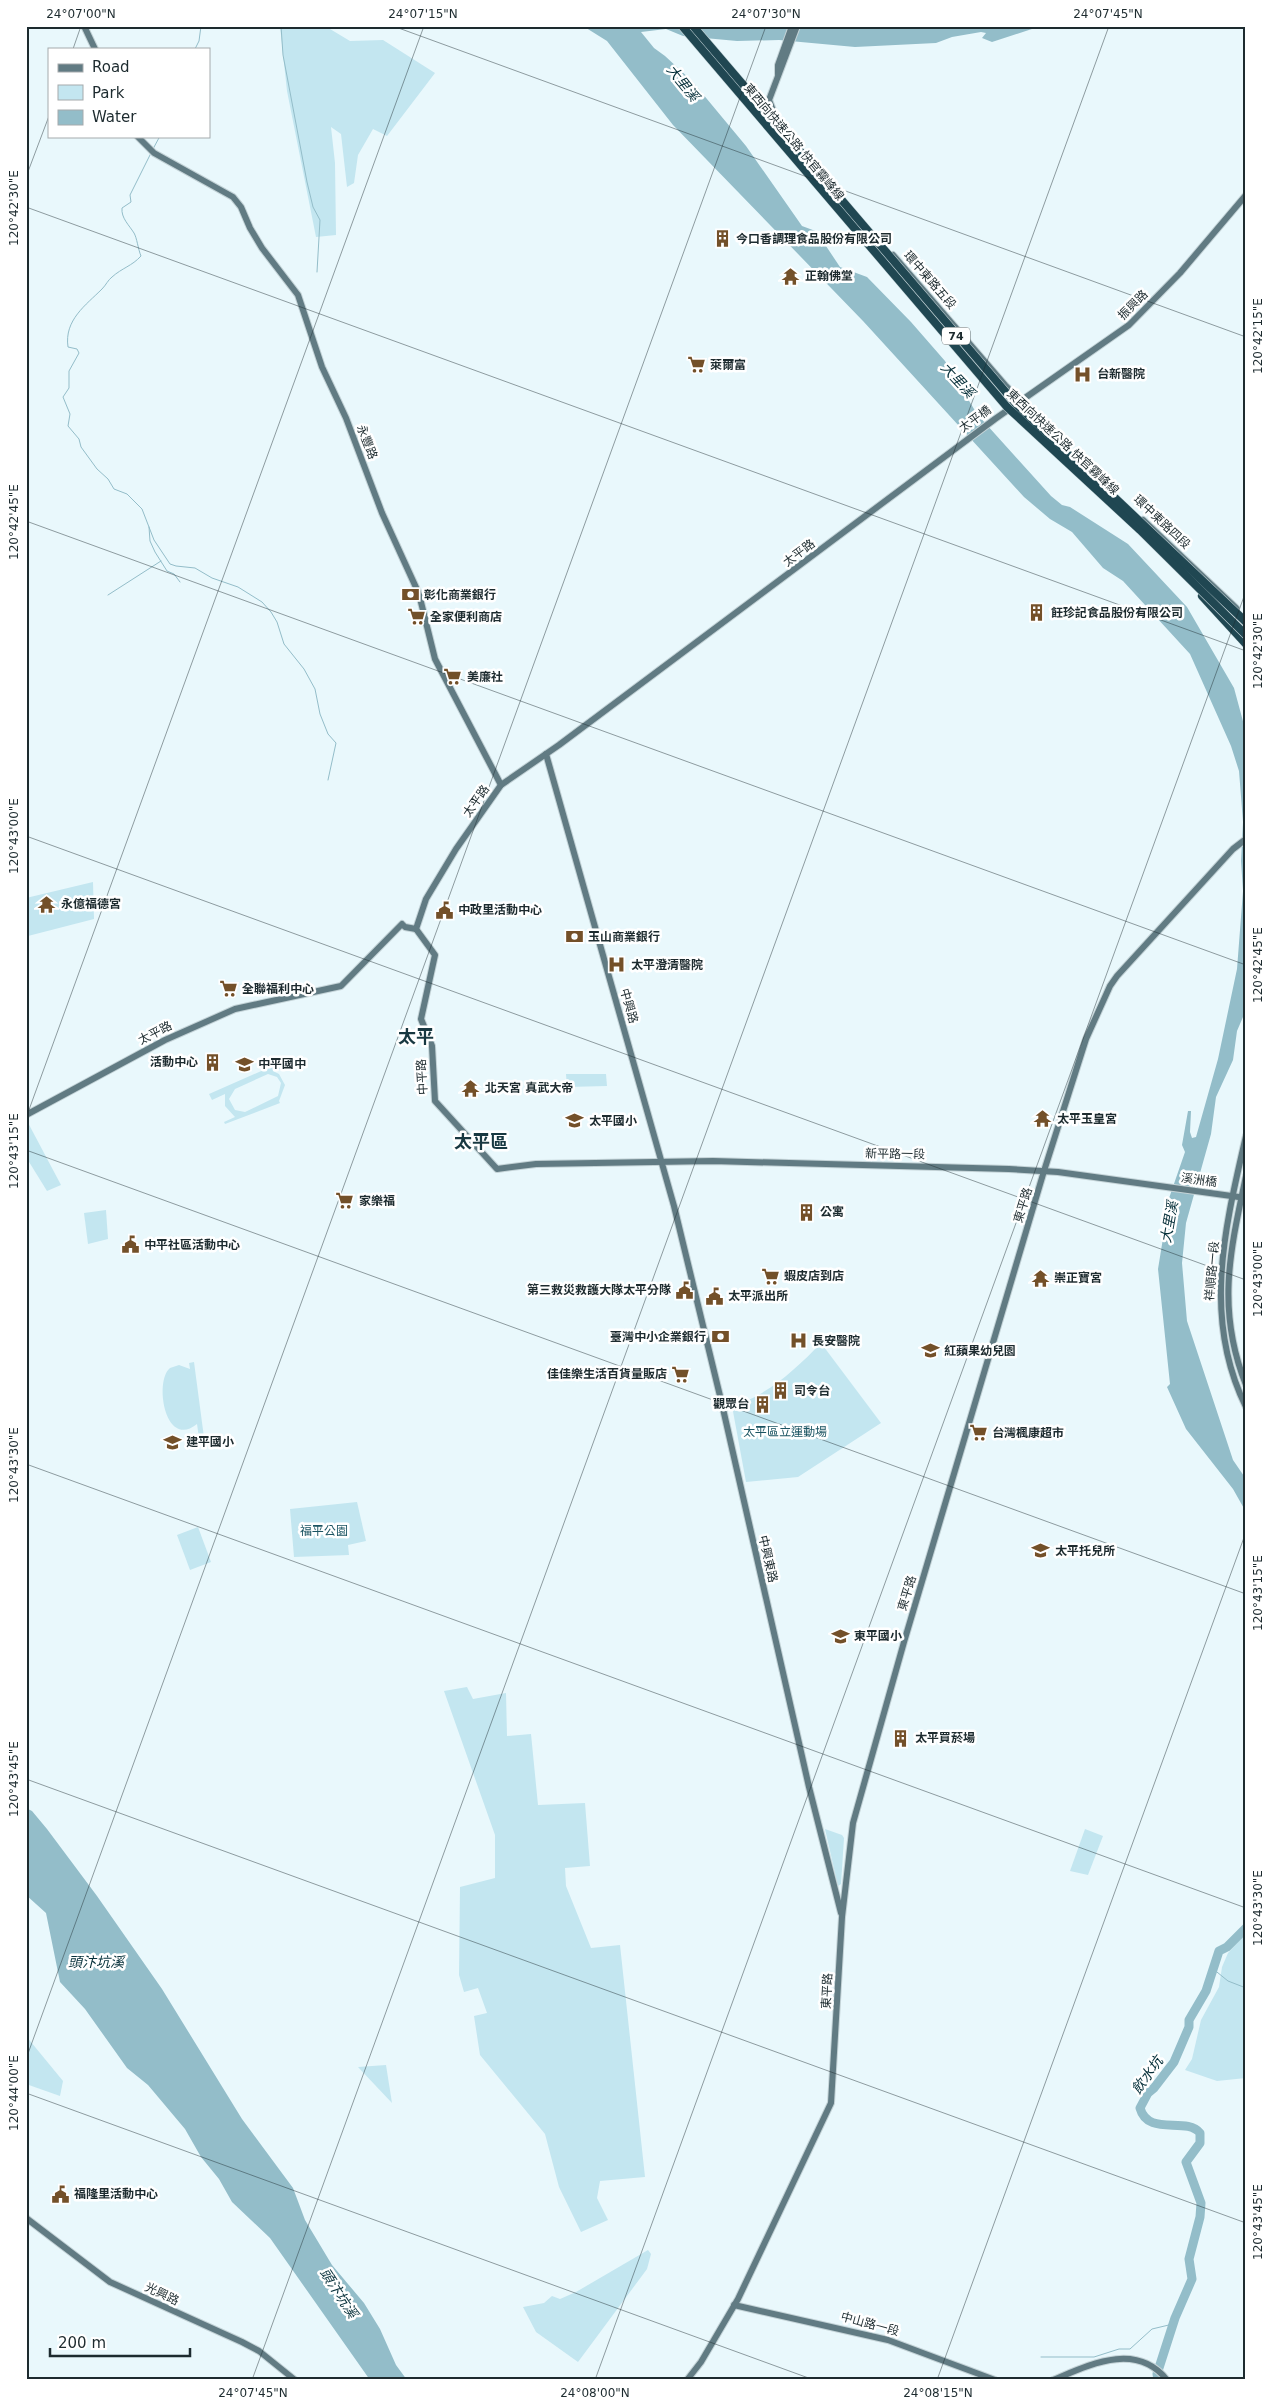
<svg xmlns="http://www.w3.org/2000/svg" width="1272" height="2406" viewBox="0 0 1272 2406" font-family="'DejaVu Sans','Noto Sans TC',sans-serif">
  <rect width="100%" height="100%" fill="#e9f8fc"/>
  <g fill="#c3e6f0" fill-rule="evenodd">
    <path d="M280 26H325L350 41 383 40 435 73 387 136 373 129 358 155 354 183 347 187 341 134 331 127 335 163 336 235 316 237 287 91Z"/>
    <path d="M93 882 94 919 28 936 26 898Z"/>
    <path d="M277 1064 280 1069 273 1071 279 1074 285 1085 279 1101 280 1103 225 1124 224 1122 235 1117 225 1106V1094L212 1100 209 1094ZM268 1074 277 1077 281 1083 278 1096 245 1112 235 1110 229 1099 235 1089Z"/>
    <path d="M566 1074H606L607 1086 567 1087Z"/>
    <path d="M26 1119 61 1185 47 1191 26 1157Z"/>
    <path d="M106 1210 108 1239 88 1244 84 1213Z"/>
    <path d="M821 1343 881 1423 798 1477 746 1482 732 1406C767 1396 796 1369 821 1343Z"/>
    <path d="M194 1362 205 1445H200L197 1424C165 1450 154 1381 170 1368L179 1365 190 1369 189 1363Z"/>
    <path d="M357 1502 366 1541 348 1545 349 1555 294 1557 290 1509Z"/>
    <path d="M198 1527 211 1562 190 1570 177 1535Z"/>
    <path d="M467 1687 473 1699 506 1693 507 1736 531 1734 538 1805 585 1803 590 1866 565 1868 566 1886 591 1948 620 1945 645 2177 600 2181 597 2198 608 2220 581 2232 559 2187 545 2134 480 2055 474 2016 487 2013 478 1988 464 1992 459 1975 460 1887 495 1878V1835L444 1691Z"/>
    <path d="M825 1829 842 1835 844 1838 841 1884 838 1886Z"/>
    <path d="M1085 1829 1103 1836 1088 1875 1070 1871Z"/>
    <path d="M1246 1934V2078L1217 2081 1185 2070 1192 2059 1201 2020 1219 1987 1222 1967 1228 1953Z"/>
    <path d="M26 2036 63 2081 60 2096 26 2084Z"/>
    <path d="M386 2065 392 2103 358 2067Z"/>
    <path d="M648 2250 651 2254 647 2269 578 2362 536 2332 523 2307 544 2303 552 2296 560 2299 576 2292Z"/>
  </g>
  <g fill="#93bdc9">
    <path d="M583 26H1041L992 42 982 38 986 33 981 32 952 37 936 43 855 47 779 40 737 41 683 36 666 29 641 32 654 48 665 56 692 81 746 146 802 226 829 236 826 246 840 267 867 277 911 322 945 361 977 414 1051 496 1062 505 1070 507 1128 544 1187 607 1234 688 1244 725 1246 742V1010L1237 1031 1233 1060 1216 1097 1211 1134 1186 1223 1182 1263 1187 1321 1233 1460 1246 1479V1512L1233 1489 1186 1429 1167 1387 1170 1384 1158 1269 1166 1220 1167 1204 1185 1152 1182 1145 1188 1111H1191L1190 1132 1192 1138 1196 1137 1218 1059 1237 969 1243 891 1241 861 1243 822 1239 771 1231 746 1190 654 1123 581 1103 568 1072 532 1050 519 1024 497 863 321 673 125 607 41Z"/>
    <path d="M26 1808 32 1811 47 1829 97 1896 162 1989 242 2119 293 2188 305 2220 332 2265 364 2303 380 2329 396 2365 407 2380H370L270 2238 232 2202 219 2179 201 2157 185 2129 148 2085 127 2068 85 2009 60 1982 46 1913 26 1895Z"/>
  </g>
  <g fill="none" stroke-linecap="round" stroke-linejoin="round">
    <g stroke="#93bdc9" stroke-width="1">
      <path d="M281 26 283 55 307 182 313 207 320 220 317 272"/>
      <path d="M195 49 199 41 201 26"/>
      <path d="M153 149 160 136"/>
      <path d="M151 153 130 195 131 202 122 208C121 218 129 225 134 233 137 238 138 249 141 256 132 266 122 268 112 277 108 280 106 285 102 289 86 305 64 320 68 347L77 349 79 353 69 371V388L63 397 70 414 68 426 79 439 81 447 97 469 108 479 114 489 127 494 142 509 154 540 170 564 176 566 195 568 212 578 238 587 262 602 271 612 277 622 284 644 304 669 315 689 320 714 328 734 336 743 328 780"/>
      <path d="M149 527 150 541 155 552 167 571 174 574 180 582"/>
      <path d="M108 595 161 561"/>
      <path d="M1212 1968 1228 1981 1246 1988"/>
      <path d="M1041 2357H1094L1119 2349H1130L1152 2329 1173 2324"/>
    </g>
    <path stroke="#93bdc9" stroke-width="9" d="M1158 2380 1157 2374 1175 2318 1192 2279 1189 2259 1200 2217 1201 2203 1186 2162 1200 2143V2133C1186 2116 1148 2137 1140 2108L1148 2093 1154 2088 1174 2062 1189 2027V2020L1206 1991 1219 1951 1227 1947 1246 1928"/>
    <defs>
      <g id="secondary">
        <path d="M84 26 95 49"/>
        <path d="M778 74V65L792 26"/>
        <path d="M776 118 769 100 797 26"/>
        <path d="M137 136 154 153 233 197 241 207 250 228 262 248 298 295 322 367 346 418 382 513 419 594 435 659 501 785"/>
        <path d="M893 255 1005 385 1042 424"/>
        <path d="M1143 520 1236 608"/>
        <path d="M546 754 674 1206 721 1400 809 1787 841 1913"/>
        <path d="M416 929 426 899 456 849 501 785 559 745 995 419 1129 325 1180 273 1246 195"/>
        <path d="M416 929 435 955 421 1019 432 1046 435 1101 497 1169 536 1164 713 1161 1009 1169 1058 1172 1246 1198"/>
        <path d="M26 1115 165 1040 235 1009 341 986 402 924 405 927 416 929"/>
        <path d="M1246 1136C1225 1227 1202 1318 1246 1407"/>
        <path d="M1246 1176C1230 1251 1216 1310 1246 1385"/>
        <path d="M26 2218 110 2282 242 2342 259 2351 295 2380"/>
        <path d="M734 2305 888 2340 995 2380"/>
        <path d="M687 2380 701 2362 738 2299 831 2103 842 1917 853 1823 904 1642 1044 1171 1086 1039 1110 986 1117 976 1233 849 1246 839"/>
        <path d="M1053 2380C1089 2365 1136 2341 1167 2380"/>
      </g>
      <path id="highway" d="M1202 596 1246 644"/>
    </defs>
    <use href="#secondary" stroke="#c4d3d7" stroke-width="8"/>
    <use href="#highway" stroke="#c4d3d7" stroke-width="9"/>
    <use href="#secondary" stroke="#617b83" stroke-width="6"/>
    <use href="#highway" stroke="#204752" stroke-width="8"/>
    <defs>
      <g id="highway-bridge">
        <path d="M682 26 1007 407 1140 530 1246 635"/>
        <path d="M693 26 1016 404 1246 622"/>
      </g>
    </defs>
    <use href="#highway-bridge" stroke="#c4d3d7" stroke-width="9" stroke-linecap="butt"/>
    <use href="#highway-bridge" stroke="#204752" stroke-width="8"/>
  </g>
  <path fill="none" stroke="#1d2b2f" stroke-width="1" stroke-opacity="0.45" d="M393 26 1246 337M73 49 81 26M26 177 49 116M26 207 1246 651M26 521 1246 965M26 836 1246 1280M26 1118 424 26M26 1150 1246 1594M26 1464 1246 1908M26 1779 1246 2223M26 2059 766 26M26 2093 814 2380M252 2380 1109 26M595 2380 1246 591M937 2380 1246 1532"/>
  <defs>
    <symbol id="building-bare" viewBox="-9 -9 18 18"><path d="M-4-6H4V6H1V3H-1V6H-4ZM-2.5-4.3h1.7v1.8h-1.7ZM.8-4.3h1.7v1.8H.8ZM-2.5-1h1.7V.8h-1.7ZM.8-1h1.7V.8H.8Z" fill="#735029" stroke="#fff" stroke-width="2.5" paint-order="stroke"/></symbol>
    <symbol id="temple-bare" viewBox="-9 -9 18 18"><path d="M0-6L5-2H3V0L6.5 2.5H4V6H1.5V3h-3V6H-4V2.5H-6.5L-3 0V-2H-5Z" fill="#735029" stroke="#fff" stroke-width="2.5" paint-order="stroke"/></symbol>
    <symbol id="supermarket-bare" viewBox="-9 -9 18 18"><path d="M-6-5.5h2.5l.6 2H6L4.5 2H-2.5L-4.4-4H-6ZM-1.5 3.2a1.3 1.3 0 1 0 .1 0ZM3 3.2a1.3 1.3 0 1 0 .1 0Z" fill="#735029" stroke="#fff" stroke-width="2.5" paint-order="stroke"/></symbol>
    <symbol id="hospital-bare" viewBox="-9 -9 18 18"><path d="M-5-5h3v3.5h4V-5h3V5h-3V1.5h-4V5h-3Z" fill="#735029" stroke="#fff" stroke-width="2.5" paint-order="stroke"/></symbol>
    <symbol id="bank-bare" viewBox="-9 -9 18 18"><path d="M-6-4H6V4H-6ZM0-2.3a2.3 2.3 0 1 0 0 4.6a2.3 2.3 0 1 0 0-4.6Z" fill="#735029" stroke="#fff" stroke-width="2.5" paint-order="stroke"/></symbol>
    <symbol id="civic-bare" viewBox="-9 -9 18 18"><path d="M-.6-6.5H3V-4.5H.6V-3L4-1V1h2V6H-6V1h2V-1L-.6-3ZM-1.2 2.5V6h2.4V2.5Z" fill="#735029" stroke="#fff" stroke-width="2.5" paint-order="stroke"/></symbol>
    <symbol id="school-bare" viewBox="-9 -9 18 18"><path d="M0-5L7-2L0 1L-7-2ZM-4 1L0 2.5L4 1V4Q0 6-4 4Z" fill="#735029" stroke="#fff" stroke-width="2.5" paint-order="stroke"/></symbol>
  </defs>
  <g fill-rule="evenodd">
    <use href="#building-bare" x="710" y="226" width="25" height="25"/>
    <use href="#temple-bare" x="778" y="264" width="25" height="25"/>
    <use href="#supermarket-bare" x="684" y="352" width="25" height="25"/>
    <use href="#hospital-bare" x="1070" y="362" width="25" height="25"/>
    <use href="#bank-bare" x="398" y="582" width="25" height="25"/>
    <use href="#building-bare" x="1024" y="600" width="25" height="25"/>
    <use href="#supermarket-bare" x="404" y="604" width="25" height="25"/>
    <use href="#supermarket-bare" x="440" y="664" width="25" height="25"/>
    <use href="#temple-bare" x="34" y="892" width="25" height="25"/>
    <use href="#civic-bare" x="432" y="898" width="25" height="25"/>
    <use href="#bank-bare" x="562" y="924" width="25" height="25"/>
    <use href="#hospital-bare" x="604" y="952" width="25" height="25"/>
    <use href="#supermarket-bare" x="216" y="976" width="25" height="25"/>
    <use href="#building-bare" x="200" y="1050" width="25" height="25"/>
    <use href="#school-bare" x="232" y="1052" width="25" height="25"/>
    <use href="#temple-bare" x="458" y="1076" width="25" height="25"/>
    <use href="#temple-bare" x="1030" y="1106" width="25" height="25"/>
    <use href="#school-bare" x="562" y="1108" width="25" height="25"/>
    <use href="#supermarket-bare" x="332" y="1188" width="25" height="25"/>
    <use href="#building-bare" x="794" y="1200" width="25" height="25"/>
    <use href="#civic-bare" x="118" y="1232" width="25" height="25"/>
    <use href="#supermarket-bare" x="758" y="1264" width="25" height="25"/>
    <use href="#temple-bare" x="1028" y="1266" width="25" height="25"/>
    <use href="#civic-bare" x="672" y="1278" width="25" height="25"/>
    <use href="#civic-bare" x="702" y="1284" width="25" height="25"/>
    <use href="#bank-bare" x="708" y="1324" width="25" height="25"/>
    <use href="#hospital-bare" x="786" y="1328" width="25" height="25"/>
    <use href="#school-bare" x="918" y="1338" width="25" height="25"/>
    <use href="#supermarket-bare" x="668" y="1362" width="25" height="25"/>
    <use href="#building-bare" x="768" y="1378" width="25" height="25"/>
    <use href="#building-bare" x="750" y="1392" width="25" height="25"/>
    <use href="#supermarket-bare" x="966" y="1420" width="25" height="25"/>
    <use href="#school-bare" x="160" y="1430" width="25" height="25"/>
    <use href="#school-bare" x="1028" y="1538" width="25" height="25"/>
    <use href="#school-bare" x="828" y="1624" width="25" height="25"/>
    <use href="#building-bare" x="888" y="1726" width="25" height="25"/>
    <use href="#civic-bare" x="48" y="2182" width="25" height="25"/>
  </g>
  <g text-anchor="middle" dominant-baseline="central" stroke-width="5" stroke-linejoin="round" paint-order="stroke">
    <rect fill="#fff" stroke="#616b6d" stroke-width="1" x="942" y="327.5" width="28" height="17" rx="4"/>
    <g font-size="11" font-weight="bold" fill="#1d2b2f">
      <text x="956" y="336">74</text>
    </g>
    <g font-size="12" fill="#1d2b2f" stroke="#fff">
      <text transform="translate(794 142) rotate(50)">東西向快速公路 快官霧峰線</text>
      <text transform="translate(930 280) rotate(49)">環中東路五段</text>
      <text transform="translate(1133 305) rotate(-45)">振興路</text>
      <text transform="translate(975 419) rotate(-36)">太平橋</text>
      <text transform="translate(367 442) rotate(69)">永豐路</text>
      <text transform="translate(1063 442) rotate(43)">東西向快速公路 快官霧峰線</text>
      <text transform="translate(1162 522) rotate(43)">環中東路四段</text>
      <text transform="translate(799 553) rotate(-37)">太平路</text>
      <text transform="translate(476 801) rotate(-55)">太平路</text>
      <text transform="translate(629 1006) rotate(74)">中興路</text>
      <text transform="translate(155 1033) rotate(-27)">太平路</text>
      <text transform="translate(422 1077) rotate(-93)">中平路</text>
      <text transform="translate(895 1154) rotate(1)">新平路一段</text>
      <text transform="translate(1199 1180) rotate(8)">溪洲橋</text>
      <text transform="translate(1023 1205) rotate(-73)">東平路</text>
      <text transform="translate(1212 1271) rotate(-85)">祥順路一段</text>
      <text transform="translate(768 1559) rotate(77)">中興東路</text>
      <text transform="translate(907 1593) rotate(-73)">東平路</text>
      <text transform="translate(827 1991) rotate(-87)">東平路</text>
      <text transform="translate(162 2294) rotate(25)">光興路</text>
      <text transform="translate(870 2324) rotate(15)">中山路一段</text>
    </g>
    <g font-size="12" font-weight="bold" fill="#1d2b2f" stroke="#fff" text-anchor="start">
      <text x="736" y="239">今口香調理食品股份有限公司</text>
      <text x="805" y="276">正翰佛堂</text>
      <text x="710" y="365">萊爾富</text>
      <text x="1097" y="374">台新醫院</text>
      <text x="424" y="595">彰化商業銀行</text>
      <text x="1051" y="613">飪珍記食品股份有限公司</text>
      <text x="430" y="617">全家便利商店</text>
      <text x="467" y="677">美廉社</text>
      <text x="61" y="904">永億福德宮</text>
      <text x="458" y="910">中政里活動中心</text>
      <text x="588" y="937">玉山商業銀行</text>
      <text x="631" y="965">太平澄清醫院</text>
      <text x="242" y="989">全聯福利中心</text>
      <text x="198" y="1062" text-anchor="end">活動中心</text>
      <text x="258" y="1064">中平國中</text>
      <text x="485" y="1088">北天宮 真武大帝</text>
      <text x="1057" y="1119">太平玉皇宮</text>
      <text x="589" y="1121">太平國小</text>
      <text x="359" y="1201">家樂福</text>
      <text x="820" y="1212">公寓</text>
      <text x="144" y="1245">中平社區活動中心</text>
      <text x="784" y="1276">蝦皮店到店</text>
      <text x="1054" y="1278">崇正寶宮</text>
      <text x="671" y="1290" text-anchor="end">第三救災救護大隊太平分隊</text>
      <text x="728" y="1296">太平派出所</text>
      <text x="706" y="1337" text-anchor="end">臺灣中小企業銀行</text>
      <text x="812" y="1341">長安醫院</text>
      <text x="944" y="1351">紅蘋果幼兒園</text>
      <text x="667" y="1374" text-anchor="end">佳佳樂生活百貨量販店</text>
      <text x="794" y="1391">司令台</text>
      <text x="749" y="1404" text-anchor="end">觀眾台</text>
      <text x="992" y="1433">台灣楓康超市</text>
      <text x="186" y="1442">建平國小</text>
      <text x="1055" y="1551">太平托兒所</text>
      <text x="854" y="1636">東平國小</text>
      <text x="915" y="1738">太平買菸場</text>
      <text x="74" y="2194">福隆里活動中心</text>
    </g>
    <g font-size="12" fill="#1b5462" stroke="#fff">
      <text x="785" y="1432">太平區立運動場</text>
      <text x="324" y="1531">福平公園</text>
    </g>
    <g font-size="14" font-style="italic" fill="#052f39" stroke="#fff">
      <text transform="translate(683 83) rotate(51)">大里溪</text>
      <text transform="translate(958 380) rotate(47)">大里溪</text>
      <text transform="translate(1169 1222) rotate(-80)">大里溪</text>
      <text x="96" y="1962">頭汴坑溪</text>
      <text transform="translate(1147 2075) rotate(-54)">飲水坑</text>
      <text transform="translate(339 2293) rotate(57)">頭汴坑溪</text>
    </g>
    <g font-size="18" font-weight="bold" fill="#183841" stroke="#fff">
      <text x="416" y="1036">太平</text>
      <text x="481" y="1141">太平區</text>
    </g>
  </g>
  <rect width="1272" height="2406" fill="none" stroke="#ffffff" stroke-width="55"/>
  <rect x="48" y="48" width="162" height="90" fill="#ffffff" stroke="#a5aaac"/>
  <rect x="58" y="64" width="25" height="8" fill="#617b83" stroke="#a5aaac"/>
  <text x="92" y="72" font-size="15" fill="#1d2b2f">Road</text>
  <rect x="58" y="85" width="25" height="15" fill="#c3e6f0" stroke="#a5aaac"/>
  <text x="92" y="98" font-size="15" fill="#1d2b2f">Park</text>
  <rect x="58" y="110" width="25" height="15" fill="#93bdc9" stroke="#a5aaac"/>
  <text x="92" y="122" font-size="15" fill="#1d2b2f">Water</text>
  <path d="M50 2348v8h140v-8" fill="none" stroke="#1d2b2f" stroke-width="2.5"/>
  <text x="58" y="2348" font-size="15" fill="#1d2b2f" stroke="#ffffff" stroke-width="4" paint-order="stroke">200 m</text>
  <rect x="28" y="28" width="1216" height="2350" fill="none" stroke="#1d2b2f" stroke-width="2"/>
  <g font-size="12" text-anchor="middle" fill="#1d2b2f">
    <text x="81" y="18">24°07'00"N</text>
    <text x="423" y="18">24°07'15"N</text>
    <text x="766" y="18">24°07'30"N</text>
    <text x="1108" y="18">24°07'45"N</text>
    <text transform="translate(14 208) rotate(-90)" y="4">120°42'30"E</text>
    <text transform="translate(1258 336) rotate(-90)" y="4">120°42'15"E</text>
    <text transform="translate(14 522) rotate(-90)" y="4">120°42'45"E</text>
    <text transform="translate(1258 651) rotate(-90)" y="4">120°42'30"E</text>
    <text transform="translate(14 836) rotate(-90)" y="4">120°43'00"E</text>
    <text transform="translate(1258 965) rotate(-90)" y="4">120°42'45"E</text>
    <text transform="translate(14 1151) rotate(-90)" y="4">120°43'15"E</text>
    <text transform="translate(1258 1279) rotate(-90)" y="4">120°43'00"E</text>
    <text transform="translate(14 1465) rotate(-90)" y="4">120°43'30"E</text>
    <text transform="translate(1258 1593) rotate(-90)" y="4">120°43'15"E</text>
    <text transform="translate(14 1779) rotate(-90)" y="4">120°43'45"E</text>
    <text transform="translate(1258 1908) rotate(-90)" y="4">120°43'30"E</text>
    <text transform="translate(14 2093) rotate(-90)" y="4">120°44'00"E</text>
    <text transform="translate(1258 2222) rotate(-90)" y="4">120°43'45"E</text>
    <text x="253" y="2397">24°07'45"N</text>
    <text x="595" y="2397">24°08'00"N</text>
    <text x="938" y="2397">24°08'15"N</text>
  </g>
</svg>
